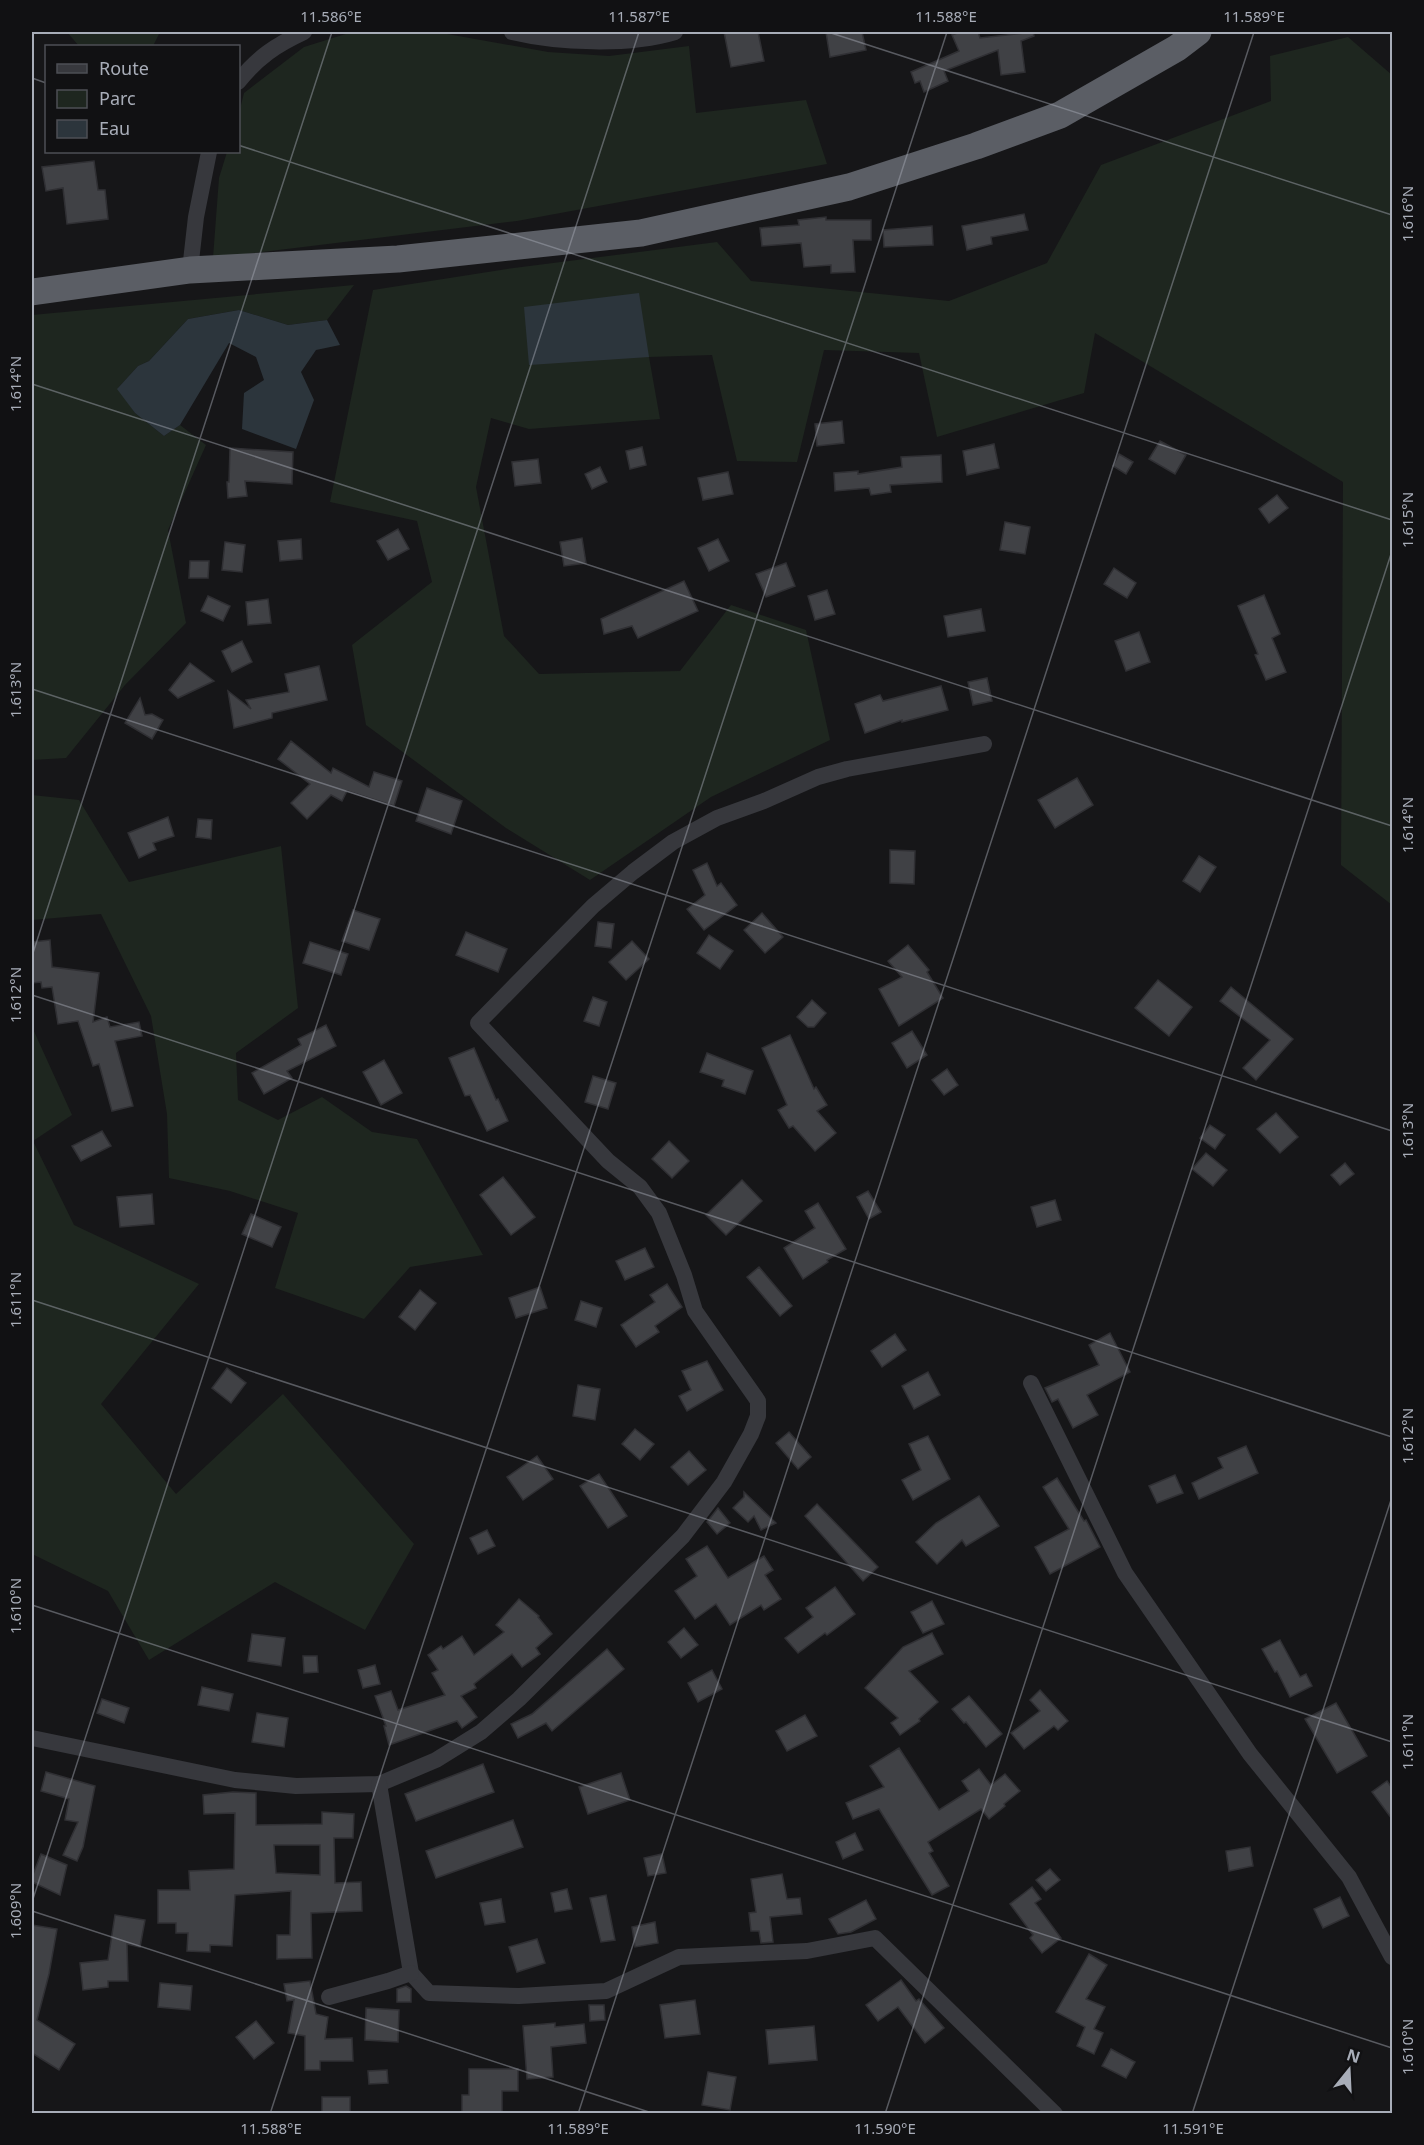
<svg xmlns="http://www.w3.org/2000/svg" width="1424" height="2145" viewBox="0 0 1424 2145" font-family="'Noto Sans',sans-serif">
  <rect width="100%" height="100%" fill="#161618"/>
  <g fill="#1e261f">
    <path d="M67 32H160L153 46H79Z"/>
    <path d="M352 32H436L548 52 609 56 689 46 696 113 806 100 827 164 517 221 213 258 219 178 227 152H238L239 113 244 93 304 47Z"/>
    <path d="M1348 37 1392 75V905L1341 865 1343 482 1095 333 1084 393 937 437 919 353 824 350 797 462 737 461 712 355 649 357 660 419 529 429 491 418 476 487 504 636 539 674 680 671 731 605 806 630 830 740 711 797 590 880 506 828 366 725 352 645 432 582 417 521 330 502 373 290 507 269 717 242 751 281 949 301 1047 263 1101 165 1271 101 1270 56Z"/>
    <path d="M354 285 327 320 288 325 239 310 188 319 149 361 138 366 118 388 135 413 164 436 180 425 206 445 168 530 186 623 125 685 66 758 32 760V315Z"/>
    <path d="M32 795 79 800 129 882 281 846 298 1008 236 1053 238 1100 278 1120 322 1097 372 1132 417 1139 483 1255 410 1267 364 1319 275 1288 298 1213 230 1191 169 1178 167 1114 151 1016 101 914 32 920Z"/>
    <path d="M32 1027 72 1115 33 1141 74 1225 199 1284 101 1404 176 1494 283 1394 414 1544 365 1630 275 1582 149 1660 108 1591 32 1554Z"/>
  </g>
  <g fill="#2c353c">
    <path d="M639 293 649 357 529 365 524 307Z"/>
    <path d="M239 310 288 325 327 320 340 345 316 350 301 372 314 400 296 449 242 429 244 393 264 380 256 357 229 343 180 425 164 436 135 413 117 389 138 366 149 361 188 319Z"/>
  </g>
  <g fill="#404145" stroke="#303034" stroke-width="1.5" fill-rule="evenodd">
    <path d="M724 32H758L764 61 731 67Z"/>
    <path d="M826 32H862L866 50 830 57Z"/>
    <path d="M960 32H978L980 38 1033 32 1034 36 1021 41 1025 72 1001 75 998 50 944 71 948 81 924 92 920 81 915 83 911 72 959 51 952 35Z"/>
    <path d="M94 161 98 190H105L108 219 67 224 63 188 46 191 42 167Z"/>
    <path d="M1024 214 1028 230 991 237 992 244 967 250 962 226Z"/>
    <path d="M826 217V220H871V240H853L855 272 831 273V265L804 267 801 243 762 246 760 228 799 225 798 220Z"/>
    <path d="M932 226 933 245 884 247 883 230Z"/>
    <path d="M842 421 844 443 817 446 815 424Z"/>
    <path d="M1160 441 1186 455 1175 474 1149 459Z"/>
    <path d="M994 444 999 468 967 475 963 451Z"/>
    <path d="M642 447 646 465 630 469 626 451Z"/>
    <path d="M230 448 293 452 292 484 245 481 247 496 228 498 227 482H229Z"/>
    <path d="M1119 454 1133 462 1126 474 1113 466Z"/>
    <path d="M941 455 942 482 890 485 891 492 871 495 869 488 835 491 834 473 858 471V474L902 467 901 457Z"/>
    <path d="M538 459 541 483 515 486 512 462Z"/>
    <path d="M600 467 607 482 592 489 585 474Z"/>
    <path d="M728 472 733 494 703 500 698 478Z"/>
    <path d="M1277 495 1288 508 1269 523 1259 509Z"/>
    <path d="M1005 522 1030 527 1025 554 1000 550Z"/>
    <path d="M398 529 409 549 388 560 377 541Z"/>
    <path d="M582 538 586 563 564 566 560 542Z"/>
    <path d="M301 539 302 559 280 561 278 541Z"/>
    <path d="M718 539 729 561 709 571 698 548Z"/>
    <path d="M225 542 245 545 242 572 222 570Z"/>
    <path d="M190 561H209L208 578H189Z"/>
    <path d="M786 563 795 586 766 597 756 574Z"/>
    <path d="M1114 568 1136 583 1127 598 1104 584Z"/>
    <path d="M684 581 698 611 638 638 632 626 604 634 601 619Z"/>
    <path d="M827 590 835 614 815 620 808 596Z"/>
    <path d="M1264 595 1280 634 1272 638 1286 672 1266 680 1255 655 1258 654 1238 606Z"/>
    <path d="M208 596 230 606 223 621 201 611Z"/>
    <path d="M268 599 271 623 248 625 246 602Z"/>
    <path d="M981 609 985 631 948 637 944 616Z"/>
    <path d="M1139 632 1150 662 1126 671 1115 641Z"/>
    <path d="M242 641 252 662 232 672 222 651Z"/>
    <path d="M190 663 214 681 178 698 169 690Z"/>
    <path d="M319 666 327 700 272 713V718L234 728 228 691 251 709 246 700 289 692 285 674Z"/>
    <path d="M987 678 992 701 973 705 968 682Z"/>
    <path d="M941 686 948 710 902 722V720L865 733 855 704 880 695 883 701Z"/>
    <path d="M140 698 145 715 152 714 163 720 152 739 125 723Z"/>
    <path d="M291 741 331 773 333 768 369 787 374 772 402 781 394 806 347 791 342 801 331 795 307 819 291 803 310 784 278 759Z"/>
    <path d="M1077 778 1093 805 1055 828 1038 800Z"/>
    <path d="M427 788 462 801 451 834 416 821Z"/>
    <path d="M168 817 174 836 153 843 156 850 139 858 128 833Z"/>
    <path d="M198 819 212 820 211 839 196 837Z"/>
    <path d="M890 850 915 851 914 884 890 883Z"/>
    <path d="M1199 856 1216 867 1200 892 1183 881Z"/>
    <path d="M707 863 717 886 721 883 737 905 704 930 687 909 705 895 693 870Z"/>
    <path d="M353 910 380 919 369 950 342 941Z"/>
    <path d="M762 913 783 937 765 953 744 930Z"/>
    <path d="M598 922 614 924 611 948 595 946Z"/>
    <path d="M466 932 507 949 498 972 456 955Z"/>
    <path d="M709 935 733 951 720 969 697 953Z"/>
    <path d="M50 940 52 967 99 973 93 1022 107 1017 110 1027 139 1022 142 1036 115 1041 133 1106 112 1111 99 1064 93 1066 78 1021 58 1024 52 987 42 988 41 982 32 983V942Z"/>
    <path d="M632 941 649 959 626 980 609 962Z"/>
    <path d="M310 942 348 954 341 975 303 963Z"/>
    <path d="M908 945 929 970 927 972 943 998 899 1026 879 989 902 977 888 961Z"/>
    <path d="M1158 980 1192 1007 1169 1036 1135 1008Z"/>
    <path d="M1231 987 1293 1039 1256 1080 1243 1068 1270 1040 1220 1001Z"/>
    <path d="M593 997 607 1002 599 1026 584 1021Z"/>
    <path d="M812 1000 826 1013 814 1027H808L797 1017Z"/>
    <path d="M326 1025 336 1046 287 1071 292 1078 264 1094 252 1073 301 1045 298 1039Z"/>
    <path d="M912 1031 927 1055 907 1068 892 1043Z"/>
    <path d="M790 1035 814 1089 816 1087 827 1105 817 1111 836 1133 815 1151 793 1126 789 1128 778 1110 787 1105 762 1048Z"/>
    <path d="M474 1048 496 1100 498 1099 508 1121 487 1131 470 1095 465 1096 449 1058Z"/>
    <path d="M707 1053 753 1071 745 1094 722 1086 724 1080 700 1072Z"/>
    <path d="M384 1060 402 1093 381 1105 363 1072Z"/>
    <path d="M947 1069 958 1085 944 1095 932 1080Z"/>
    <path d="M593 1076 616 1083 608 1109 585 1102Z"/>
    <path d="M1276 1113 1298 1137 1280 1153 1257 1129Z"/>
    <path d="M1210 1125 1225 1135 1215 1149 1200 1138Z"/>
    <path d="M102 1131 111 1146 81 1161 72 1146Z"/>
    <path d="M669 1141 689 1161 672 1178 652 1159Z"/>
    <path d="M1206 1153 1227 1170 1213 1186 1192 1169Z"/>
    <path d="M1345 1163 1354 1174 1340 1185 1331 1175Z"/>
    <path d="M503 1177 535 1217 511 1235 480 1195Z"/>
    <path d="M742 1180 762 1201 726 1235 706 1215Z"/>
    <path d="M868 1191 881 1212 869 1219 857 1197Z"/>
    <path d="M152 1194 154 1224 120 1227 117 1197Z"/>
    <path d="M1055 1200 1061 1220 1037 1227 1031 1207Z"/>
    <path d="M818 1203 846 1249 827 1260 828 1262 803 1279 784 1248 815 1228 805 1211Z"/>
    <path d="M251 1214 281 1227 272 1247 242 1234Z"/>
    <path d="M645 1248 654 1267 625 1280 616 1261Z"/>
    <path d="M759 1267 792 1306 780 1316 747 1277Z"/>
    <path d="M667 1284 682 1307 655 1326 659 1332 636 1347 621 1325 655 1302 650 1295Z"/>
    <path d="M540 1287 547 1308 516 1318 509 1298Z"/>
    <path d="M420 1290 436 1303 415 1330 399 1317Z"/>
    <path d="M581 1301 602 1308 596 1327 575 1320Z"/>
    <path d="M1110 1333 1130 1372 1087 1395 1098 1415 1073 1428 1058 1399 1052 1402 1045 1388 1099 1365 1089 1345Z"/>
    <path d="M895 1334 906 1350 882 1367 871 1351Z"/>
    <path d="M707 1361 723 1390 687 1411 679 1396 691 1390 682 1371Z"/>
    <path d="M227 1368 246 1383 231 1403 212 1388Z"/>
    <path d="M928 1372 940 1395 914 1409 902 1386Z"/>
    <path d="M578 1385 600 1389 595 1420 573 1416Z"/>
    <path d="M635 1429 654 1444 640 1460 622 1444Z"/>
    <path d="M789 1432 811 1457 798 1469 776 1443Z"/>
    <path d="M928 1436 950 1479 913 1500 902 1480 921 1470 909 1444Z"/>
    <path d="M1246 1446 1258 1473 1199 1499 1192 1483 1223 1468 1218 1458Z"/>
    <path d="M689 1451 706 1470 688 1485 671 1467Z"/>
    <path d="M537 1456 553 1479 523 1500 507 1477Z"/>
    <path d="M599 1474 627 1516 608 1528 580 1486Z"/>
    <path d="M1175 1475 1183 1493 1157 1503 1149 1486Z"/>
    <path d="M1057 1478 1084 1521 1086 1520 1100 1547 1050 1574 1035 1547 1069 1529 1043 1487Z"/>
    <path d="M744 1492 776 1523 761 1530 754 1516 748 1522 733 1508 744 1497Z"/>
    <path d="M979 1496 999 1526 966 1546 962 1540 937 1564 916 1542 936 1523Z"/>
    <path d="M817 1504 878 1567 863 1581 805 1516Z"/>
    <path d="M718 1508 730 1523 717 1534 707 1522Z"/>
    <path d="M487 1530 495 1546 478 1554 470 1538Z"/>
    <path d="M707 1546 728 1578 764 1556 773 1570 765 1575 781 1599 764 1610 761 1605 730 1625 716 1604 695 1619 675 1591 697 1576 686 1559Z"/>
    <path d="M835 1587 855 1614 827 1635 825 1633 798 1653 785 1638 813 1617 806 1608Z"/>
    <path d="M519 1599 539 1616 538 1617 552 1634 536 1648 540 1654 522 1667 512 1654 474 1684 476 1688 461 1696 477 1717 462 1728 457 1721 389 1745 384 1726H386L375 1696 391 1691 398 1710 445 1695 432 1673 438 1670 428 1655 441 1646 443 1649 462 1636 474 1655 504 1632 496 1625Z"/>
    <path d="M932 1601 944 1624 923 1633 911 1612Z"/>
    <path d="M684 1628 698 1645 681 1658 668 1642Z"/>
    <path d="M932 1633 943 1654 909 1671 938 1702 919 1719 920 1721 900 1735 891 1723 898 1718 865 1688 903 1647Z"/>
    <path d="M252 1634 285 1638 281 1666 248 1661Z"/>
    <path d="M1280 1640 1300 1677 1306 1674 1312 1686 1290 1697 1277 1671 1275 1672 1262 1649Z"/>
    <path d="M607 1649 624 1669 552 1731 546 1723 518 1738 511 1724 532 1714Z"/>
    <path d="M303 1656H317L318 1672 304 1673Z"/>
    <path d="M375 1665 380 1684 363 1688 358 1670Z"/>
    <path d="M712 1670 722 1689 698 1702 688 1683Z"/>
    <path d="M202 1687 233 1694 229 1711 198 1705Z"/>
    <path d="M1040 1690 1068 1721 1058 1730 1054 1726 1024 1749 1011 1733 1040 1711 1030 1700Z"/>
    <path d="M969 1696 1002 1734 986 1747 966 1722 964 1723 952 1709Z"/>
    <path d="M102 1699 129 1708 124 1723 97 1713Z"/>
    <path d="M1336 1703 1367 1756 1337 1773 1305 1719Z"/>
    <path d="M257 1713 288 1718 284 1747 252 1742Z"/>
    <path d="M805 1715 817 1736 787 1751 776 1731Z"/>
    <path d="M899 1748 939 1810 969 1791 962 1781 979 1769 991 1785 1005 1774 1020 1791 1004 1804 1005 1806 989 1819 981 1809 928 1842 933 1851 929 1853 949 1886 932 1895 879 1809 853 1819 846 1803 884 1787 870 1766Z"/>
    <path d="M483 1764 494 1792 416 1821 405 1794Z"/>
    <path d="M46 1772 95 1786 83 1847 77 1861 63 1855 78 1822 65 1820 69 1799 41 1791Z"/>
    <path d="M621 1773 630 1800 588 1814 579 1787Z"/>
    <path d="M1387 1781 1392 1788V1819L1372 1792Z"/>
    <path d="M233 1792 256 1793V1825L322 1824V1812L354 1814 353 1838H334L335 1883 361 1882 362 1911 311 1913 312 1958 277 1959V1935H290L291 1891 235 1895 232 1946 210 1945V1952L187 1951 188 1933H176V1923H158V1890H190L189 1871 234 1869 235 1813 204 1814 203 1795ZM274 1845H320V1875L276 1873Z"/>
    <path d="M513 1820 523 1847 436 1878 426 1851Z"/>
    <path d="M855 1833 863 1850 843 1859 836 1842Z"/>
    <path d="M1250 1847 1253 1866 1229 1871 1226 1851Z"/>
    <path d="M41 1854 67 1865 60 1895 32 1882V1877Z"/>
    <path d="M662 1854 666 1873 648 1876 644 1858Z"/>
    <path d="M1050 1869 1060 1880 1046 1891 1036 1880Z"/>
    <path d="M782 1874 787 1899 800 1898 802 1914 770 1917 773 1942 761 1943 759 1931H751L749 1913 756 1912 751 1879Z"/>
    <path d="M1032 1887 1041 1899 1035 1903 1061 1938 1042 1953 1030 1938 1033 1935 1010 1904Z"/>
    <path d="M567 1889 572 1909 555 1912 551 1893Z"/>
    <path d="M606 1895 615 1940 601 1942 590 1898Z"/>
    <path d="M1340 1897 1349 1916 1323 1928 1314 1909Z"/>
    <path d="M501 1899 505 1922 485 1925 480 1903Z"/>
    <path d="M866 1900 876 1919 851 1932 838 1934 829 1919Z"/>
    <path d="M115 1915 145 1920 140 1947 127 1944 128 1981H108V1987L83 1990 80 1963 108 1960Z"/>
    <path d="M655 1922 658 1943 635 1947 632 1927Z"/>
    <path d="M32 1925 57 1929 49 1974 37 2020 75 2044 59 2070 32 2053Z"/>
    <path d="M537 1939 545 1963 517 1972 509 1947Z"/>
    <path d="M1089 1954 1107 1965 1086 1999 1105 2007 1094 2029 1103 2033 1094 2054 1077 2046 1085 2027 1056 2012Z"/>
    <path d="M901 1980 916 2001 919 1999 944 2028 925 2043 898 2007 878 2021 866 2005Z"/>
    <path d="M310 1981 316 2014 328 2017 325 2039 352 2038 353 2061H320V2070H305V2036L288 2033 294 2000 287 2001 284 1984Z"/>
    <path d="M160 1983 192 1986 190 2010 158 2007Z"/>
    <path d="M406 1986 411 1989V2002H397V1989Z"/>
    <path d="M695 2000 700 2034 665 2038 660 2005Z"/>
    <path d="M589 2005H604L605 2020 590 2021Z"/>
    <path d="M366 2008 399 2010 398 2042 365 2040Z"/>
    <path d="M256 2021 274 2043 254 2059 236 2037Z"/>
    <path d="M555 2023V2027L584 2024 586 2043 551 2047 553 2077 527 2079 523 2026Z"/>
    <path d="M814 2026 817 2060 769 2064 766 2030Z"/>
    <path d="M1111 2049 1135 2062 1126 2078 1102 2066Z"/>
    <path d="M469 2069H518V2091H502V2114H462V2095H469Z"/>
    <path d="M387 2070 388 2083 369 2084 368 2071Z"/>
    <path d="M708 2072 736 2077 730 2110 702 2105Z"/>
    <rect x="322" y="2097" width="28" height="17"/>
  </g>
  <g fill="none" stroke-linecap="round" stroke-linejoin="round">
    <g stroke="#37383d" stroke-width="16">
      <path d="M512 32C558 43 629 46 675 32"/>
      <path d="M238 82C258 57 276 45 304 32"/>
      <path d="M190 270 196 217 209 152"/>
      <path d="M1031 1383 1125 1573 1250 1754 1349 1877 1392 1957"/>
      <path d="M32 1738 235 1780 296 1786 379 1784 436 1760 481 1732 519 1699 683 1536 724 1482 751 1434 758 1416V1401L695 1311 684 1275 659 1213 640 1187 608 1161 478 1023 593 906 633 872 673 842 717 818 764 801 818 777 847 769 984 744"/>
      <path d="M379 1784 411 1973 429 1993 519 1996 606 1991 679 1957 807 1951 875 1938 1055 2114"/>
      <path d="M329 1997 388 1981 411 1973"/>
    </g>
    <path stroke="#5b5e65" stroke-width="27" d="M32 292 190 270 398 259 641 233 849 187 976 146 1060 115 1177 48 1198 32"/>
  </g>
  <path fill="none" stroke="#a8adb8" stroke-width="1.5" stroke-opacity="0.45" d="M828 32 1392 215M32 78 46 83M238 145 1392 520M32 384 1392 826M32 689 1392 1131M32 956 332 32M32 995 1392 1437M32 1300 1392 1742M32 1605 1392 2048M32 1902 639 32M32 1911 655 2114M270 2114 947 32M578 2114 1254 32M885 2114 1392 551M1192 2114 1392 1497"/>
  <rect width="1424" height="2145" fill="none" stroke="#111113" stroke-width="66"/>
  <rect x="45" y="45" width="195" height="108" fill="#111113" stroke="#4d4f55" stroke-width="1.5"/>
  <rect x="57" y="64" width="30" height="9" fill="#37383d" stroke="#4d4f55" stroke-width="1.5"/>
  <text x="99" y="75" font-size="18" fill="#a8adb8">Route</text>
  <rect x="57" y="90" width="30" height="18" fill="#1e261f" stroke="#4d4f55" stroke-width="1.5"/>
  <text x="99" y="105" font-size="18" fill="#a8adb8">Parc</text>
  <rect x="57" y="120" width="30" height="18" fill="#2c353c" stroke="#4d4f55" stroke-width="1.5"/>
  <text x="99" y="135" font-size="18" fill="#a8adb8">Eau</text>
  <g transform="translate(1349 2070) rotate(18)" stroke="#111113" stroke-width="4.5" paint-order="stroke">
  <path d="M0-4.5L10 22L0 15L-10 22Z" fill="#a8adb8"/>
  <text y="-9" font-size="16" font-weight="bold" text-anchor="middle" fill="#a8adb8">N</text>
  </g>
  <rect x="33" y="33" width="1358" height="2079" fill="none" stroke="#a8adb8" stroke-width="2"/>
  <g font-size="15" text-anchor="middle" fill="#a8adb8">
    <text x="331" y="22">11.586°E</text>
    <text x="639" y="22">11.587°E</text>
    <text x="946" y="22">11.588°E</text>
    <text x="1254" y="22">11.589°E</text>
    <text transform="translate(1408 214) rotate(-90)" y="5">1.616°N</text>
    <text transform="translate(16 384) rotate(-90)" y="5">1.614°N</text>
    <text transform="translate(1408 520) rotate(-90)" y="5">1.615°N</text>
    <text transform="translate(16 690) rotate(-90)" y="5">1.613°N</text>
    <text transform="translate(1408 825) rotate(-90)" y="5">1.614°N</text>
    <text transform="translate(16 995) rotate(-90)" y="5">1.612°N</text>
    <text transform="translate(1408 1131) rotate(-90)" y="5">1.613°N</text>
    <text transform="translate(16 1300) rotate(-90)" y="5">1.611°N</text>
    <text transform="translate(1408 1436) rotate(-90)" y="5">1.612°N</text>
    <text transform="translate(16 1606) rotate(-90)" y="5">1.610°N</text>
    <text transform="translate(1408 1742) rotate(-90)" y="5">1.611°N</text>
    <text transform="translate(16 1911) rotate(-90)" y="5">1.609°N</text>
    <text transform="translate(1408 2047) rotate(-90)" y="5">1.610°N</text>
    <text x="271" y="2134">11.588°E</text>
    <text x="578" y="2134">11.589°E</text>
    <text x="885" y="2134">11.590°E</text>
    <text x="1193" y="2134">11.591°E</text>
  </g>
</svg>
